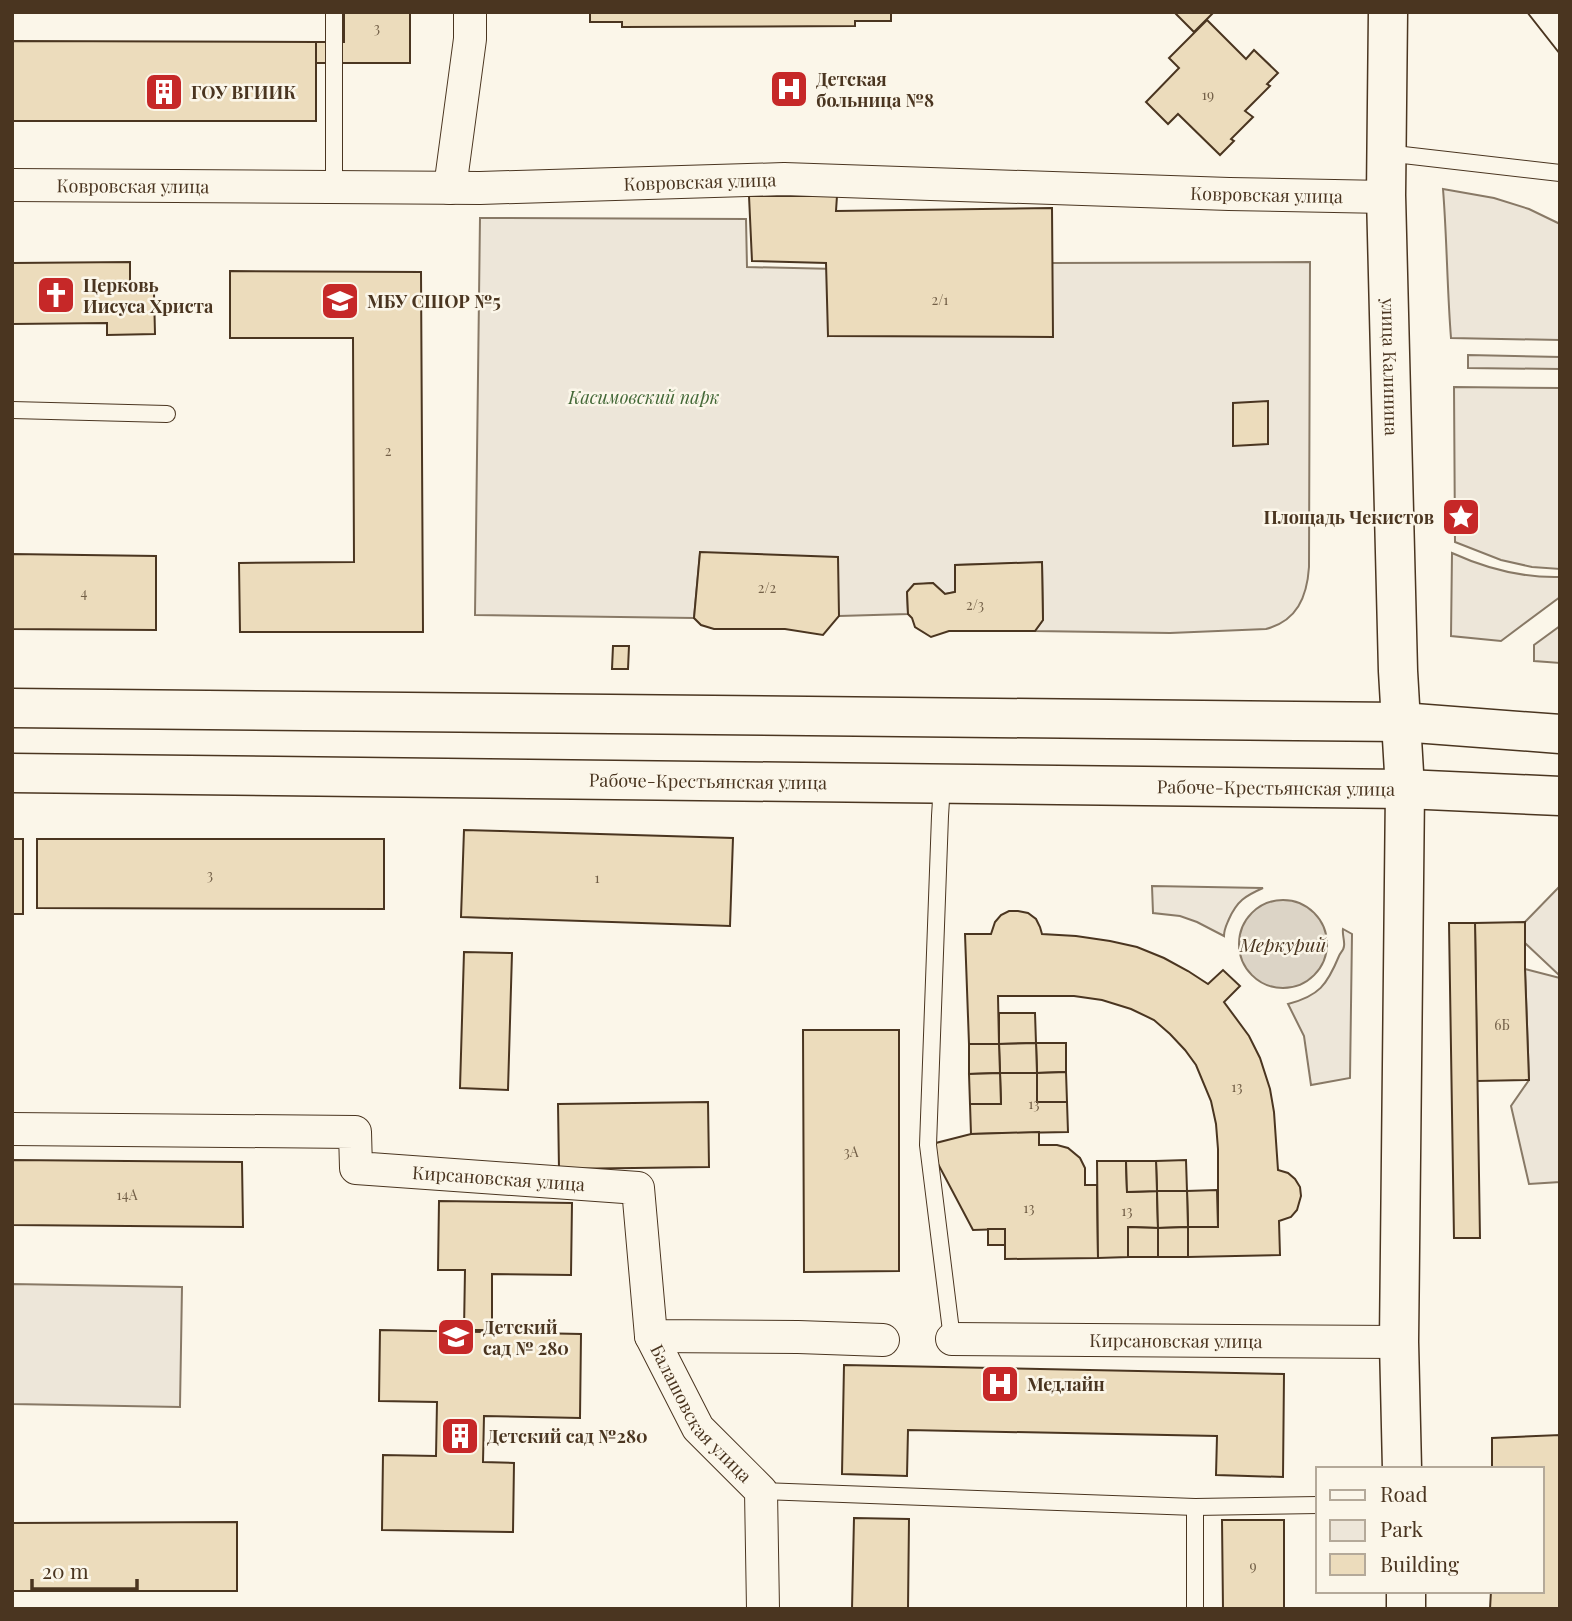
<svg xmlns="http://www.w3.org/2000/svg" width="1572" height="1621" viewBox="0 0 1572 1621" font-family="'Playfair Display',serif">
  <rect width="100%" height="100%" fill="#fbf6e9"/>
  <g fill="#ede6d9" stroke="#887966" stroke-width="2">
    <path d="M1443 189 1494 198 1529 209 1560 224V340L1451 338C1447 288 1447 239 1443 189Z"/>
    <path d="M480 218 746 219 747 267 836 269 828 336 1052 263 1310 262 1309 567C1307 597 1297 621 1266 629L1170 633 1035 631 1043 620 1042 563 955 565V592L945 594 933 583 914 585 907 592 908 614 839 616 700 553 694 618 475 615Z"/>
    <path d="M1468 355 1560 357V369L1468 368Z"/>
    <path d="M1454 387 1560 388V569L1532 567 1501 560 1455 542Z"/>
    <path d="M1452 553C1485 568 1523 578 1560 577V597L1501 641 1451 636Z"/>
    <path d="M1560 626V663L1534 661V645Z"/>
    <path d="M1152 886 1263 888C1245 896 1237 901 1229 919 1226 926 1224 929 1224 936L1197 922 1180 916 1153 913Z"/>
    <path d="M1560 886V976L1525 943 1524 923Z"/>
    <path d="M1343 929 1352 934 1350 1078 1311 1085 1304 1036 1288 1004C1319 996 1327 985 1339 956 1340 953 1344 950 1344 946 1345 941 1342 935 1343 929Z"/>
    <path d="M1525 969 1560 978V1182L1529 1184 1511 1106 1529 1080Z"/>
    <path d="M12 1284 182 1287 180 1407 12 1404Z"/>
  </g>
  <circle fill="#dcd4c6" stroke="#887966" stroke-width="2" cx="1283" cy="944" r="44"/>
  <g fill="#ecdcbc" stroke="#4a3520" stroke-width="2">
    <path d="M344 12H410V63H316V42H344Z"/>
    <path d="M590 12H891V21H855V26L622 27V22H590Z"/>
    <path d="M1174 12H1214L1194 32Z"/>
    <path d="M1207 20 1246 59 1254 50 1278 73 1267 84 1270 86 1245 111 1253 117 1231 139 1234 141 1220 155 1178 114 1168 124 1146 102 1179 68 1169 58Z"/>
    <path d="M12 41 316 42V121H12Z"/>
    <path d="M749 196H837L836 211 1052 208 1053 337 828 336 826 263 752 261Z"/>
    <path d="M130 262V293H154L155 334 107 335V323L12 324V263Z"/>
    <path d="M230 271 421 272 423 632H240L239 563 354 562 353 338H230Z"/>
    <path d="M1268 401V444L1233 446V403Z"/>
    <path d="M700 552 838 557 839 616 823 635 785 629H714L701 625 694 618Z"/>
    <path d="M12 554 156 556V630L12 629Z"/>
    <path d="M1042 562 1043 620 1035 631H949L931 637 915 627 912 618 908 614 907 592 914 584 933 583 945 594 955 592V565Z"/>
    <path d="M613 646H629L628 669H612Z"/>
    <path d="M464 830 733 838 730 926 461 917Z"/>
    <rect x="12" y="839" width="11" height="75"/>
    <path d="M37 839H384V909L37 908Z"/>
    <path d="M1009 911H1018L1028 913 1036 919 1040 927 1042 934 1076 936 1110 941 1137 947 1164 958 1188 971 1208 984 1223 970 1240 986 1224 1002 1249 1036 1260 1058 1270 1089 1274 1112 1278 1170 1288 1173 1295 1179 1300 1187 1301 1196 1297 1210 1291 1217 1279 1221 1280 1255 1188 1257V1227H1218V1149L1216 1124 1211 1101 1196 1065 1185 1050 1170 1034 1154 1020 1131 1009 1102 1000 1074 996H998L999 1044H969L965 934H991L995 922 1001 915Z"/>
    <path d="M1525 922V969L1529 1080 1477 1081 1475 923Z"/>
    <path d="M1449 923H1475L1480 1238H1454Z"/>
    <path d="M464 952 512 953 508 1090 460 1088Z"/>
    <path d="M999 1013H1035L1036 1043 999 1044Z"/>
    <path d="M803 1030H899V1271L804 1272Z"/>
    <path d="M1036 1043H1066V1072L1037 1073Z"/>
    <path d="M1036 1043 1037 1073H1000L999 1044Z"/>
    <path d="M969 1044H999L1000 1073 969 1074Z"/>
    <path d="M1066 1072 1067 1102H1037V1073Z"/>
    <path d="M1000 1073H1037V1102H1067L1068 1132 971 1134 970 1104H1001Z"/>
    <path d="M1000 1073 1001 1104H970L969 1074Z"/>
    <path d="M708 1102 709 1167 559 1169 558 1104Z"/>
    <path d="M1039 1132V1145H1057L1068 1148 1080 1158 1085 1168V1185H1097L1098 1258 1005 1259V1229L973 1230 928 1145 971 1134Z"/>
    <path d="M12 1160 242 1162 243 1227 12 1225Z"/>
    <path d="M1186 1160 1187 1191H1157L1156 1161Z"/>
    <path d="M1097 1161H1126L1127 1192 1157 1191 1158 1228 1128 1227V1257L1098 1258Z"/>
    <path d="M1126 1161H1156L1157 1191 1127 1192Z"/>
    <path d="M1217 1190 1218 1227H1188L1187 1191Z"/>
    <path d="M1157 1191H1187L1188 1227 1158 1228Z"/>
    <path d="M439 1201 572 1203 571 1275 492 1274V1330H464L465 1270H438Z"/>
    <path d="M1128 1227 1158 1228V1257H1128Z"/>
    <path d="M1188 1227V1257H1158V1228Z"/>
    <rect x="988" y="1229" width="17" height="16"/>
    <path d="M380 1330 581 1334 580 1418 484 1416 483 1462 514 1463 513 1532 382 1530 383 1455 436 1456 437 1402 379 1401Z"/>
    <path d="M844 1365 1284 1374 1283 1477 1216 1475 1217 1436 908 1430 907 1476 842 1474Z"/>
    <path d="M1560 1435V1609H1490L1491 1591H1542V1469H1492V1438Z"/>
    <path d="M854 1518 909 1519 908 1609H852Z"/>
    <path d="M1222 1520H1284V1609H1223Z"/>
    <path d="M237 1522V1591H12V1523Z"/>
  </g>
  <g fill="none" stroke-linecap="round" stroke-linejoin="round">
    <defs>
      <g id="service">
        <path d="M334 12V187"/>
        <path d="M1386 153 1560 173"/>
        <path d="M12 410 167 414"/>
        <path d="M942 784 940 816 928 1145 952 1339"/>
        <path d="M761 1491 1195 1507 1318 1505"/>
        <path d="M1195 1507V1609"/>
      </g>
      <g id="minor">
        <path id="s1" d="M12 185 480 188 784 179 1229 194 1385 197 1386 195"/>
        <path d="M450 188 470 39V12"/>
        <path id="s2" d="M12 1129 355 1132 356 1168 638 1188 651 1336 798 1337 883 1340"/>
        <path id="s3" d="M651 1336 698 1428 761 1491 763 1609"/>
        <path id="s4" d="M952 1339 1399 1342"/>
      </g>
      <g id="tertiary">
        <path id="s5" d="M1388 12 1386 195 1398 671 1401 722"/>
      </g>
      <g id="secondary">
        <path d="M1401 722 1405 789 1399 1342 1402 1469"/>
        <path d="M1406 1591V1609"/>
      </g>
      <g id="primary">
        <path d="M12 708 1401 722 1560 734"/>
        <path id="s6" d="M12 773 1405 789 1560 796"/>
      </g>
    </defs>
    <use href="#service" stroke="#4a3520" stroke-width="18"/>
    <use href="#minor" stroke="#4a3520" stroke-width="34"/>
    <use href="#tertiary" stroke="#4a3520" stroke-width="41"/>
    <use href="#secondary" stroke="#4a3520" stroke-width="41"/>
    <use href="#primary" stroke="#4a3520" stroke-width="41"/>
    <use href="#service" stroke="#fbf6e9" stroke-width="16"/>
    <use href="#minor" stroke="#fbf6e9" stroke-width="32"/>
    <use href="#tertiary" stroke="#fbf6e9" stroke-width="38"/>
    <use href="#secondary" stroke="#fbf6e9" stroke-width="38"/>
    <use href="#primary" stroke="#fbf6e9" stroke-width="38"/>
    <path stroke="#4a3520" stroke-width="2" d="M1527 12 1560 54"/>
  </g>
  <defs>
    <symbol id="hospital-square" viewBox="-11 -11 22 22"><rect x="-9" y="-9" width="18" height="18" rx="4" fill="#c62828" stroke="#fbf6e9"/><path d="M-5-5h3v3.5h4V-5h3V5h-3V1.5h-4V5h-3Z" fill="#fff"/></symbol>
    <symbol id="building-square" viewBox="-11 -11 22 22"><rect x="-9" y="-9" width="18" height="18" rx="4" fill="#c62828" stroke="#fbf6e9"/><path d="M-4-6H4V6H1V3H-1V6H-4ZM-2.5-4.3h1.7v1.8h-1.7ZM.8-4.3h1.7v1.8H.8ZM-2.5-1h1.7V.8h-1.7ZM.8-1h1.7V.8H.8Z" fill="#fff"/></symbol>
    <symbol id="church-square" viewBox="-11 -11 22 22"><rect x="-9" y="-9" width="18" height="18" rx="4" fill="#c62828" stroke="#fbf6e9"/><path d="M-1.2-6h2.4v3.5h3.3v2.4h-3.3V6h-2.4V-.1h-3.3v-2.4h3.3Z" fill="#fff"/></symbol>
    <symbol id="school-square" viewBox="-11 -11 22 22"><rect x="-9" y="-9" width="18" height="18" rx="4" fill="#c62828" stroke="#fbf6e9"/><path d="M0-5L7-2L0 1L-7-2ZM-4 1L0 2.5L4 1V4Q0 6-4 4Z" fill="#fff"/></symbol>
    <symbol id="sight-square" viewBox="-11 -11 22 22"><rect x="-9" y="-9" width="18" height="18" rx="4" fill="#c62828" stroke="#fbf6e9"/><path d="M0-6L1.8-2.2L6-1.7L2.9 1.2L3.7 5.4L0 3.3L-3.7 5.4L-2.9 1.2L-6-1.7L-1.8-2.2Z" fill="#fff"/></symbol>
  </defs>
  <g fill-rule="evenodd">
    <use href="#hospital-square" x="767" y="67" width="44" height="44"/>
    <use href="#building-square" x="142" y="70" width="44" height="44"/>
    <use href="#church-square" x="34" y="273" width="44" height="44"/>
    <use href="#school-square" x="318" y="279" width="44" height="44"/>
    <use href="#sight-square" x="1439" y="495" width="44" height="44"/>
    <use href="#school-square" x="434" y="1315" width="44" height="44"/>
    <use href="#hospital-square" x="978" y="1362" width="44" height="44"/>
    <use href="#building-square" x="438" y="1414" width="44" height="44"/>
  </g>
  <g text-anchor="middle" dominant-baseline="central" stroke-width="5" stroke-linejoin="round" paint-order="stroke">
    <g font-size="14" fill="#725f47">
      <text x="377" y="27">3</text>
      <text x="1208" y="94">19</text>
      <text x="940" y="299">2/1</text>
      <text x="388" y="450">2</text>
      <text x="767" y="587">2/2</text>
      <text x="84" y="592">4</text>
      <text x="975" y="604">2/3</text>
      <text x="210" y="874">3</text>
      <text x="597" y="877">1</text>
      <text x="1502" y="1024">6Б</text>
      <text x="1237" y="1086">13</text>
      <text x="1034" y="1103">13</text>
      <text x="851" y="1151">3А</text>
      <text x="127" y="1194">14А</text>
      <text x="1029" y="1207">13</text>
      <text x="1127" y="1210">13</text>
      <text x="1253" y="1565">9</text>
    </g>
    <g font-size="18" font-weight="bold" fill="#4a3520" stroke="#fbf6e9" text-anchor="start">
      <text x="816" y="79">Детская<tspan x="816" dy="21">больница №8</tspan></text>
      <text x="191" y="92">ГОУ ВГИИК</text>
      <text x="83" y="285">Церковь<tspan x="83" dy="21">Иисуса Христа</tspan></text>
      <text x="367" y="301">МБУ СШОР №5</text>
      <text x="1434" y="517" text-anchor="end">Площадь Чекистов</text>
      <text x="483" y="1327">Детский<tspan x="483" dy="21">сад № 280</tspan></text>
      <text x="1027" y="1384">Медлайн</text>
      <text x="487" y="1436">Детский сад №280</text>
    </g>
    <g font-size="18" fill="#4a3520" stroke="#fbf6e9">
      <text stroke="none"><textPath href="#s1" startOffset="688">Ковровская улица</textPath></text>
      <text stroke="none"><textPath href="#s1" startOffset="121">Ковровская улица</textPath></text>
      <text stroke="none"><textPath href="#s1" startOffset="1255">Ковровская улица</textPath></text>
      <text stroke="none"><textPath href="#s5" startOffset="355">улица Калинина</textPath></text>
      <text stroke="none"><textPath href="#s6" startOffset="696">Рабоче-Крестьянская улица</textPath></text>
      <text stroke="none"><textPath href="#s6" startOffset="1264">Рабоче-Крестьянская улица</textPath></text>
      <text stroke="none"><textPath href="#s2" startOffset="522">Кирсановская улица</textPath></text>
      <text stroke="none"><textPath href="#s4" startOffset="224">Кирсановская улица</textPath></text>
      <text stroke="none"><textPath href="#s3" startOffset="93">Балашовская улица</textPath></text>
    </g>
    <g font-size="18" font-style="italic" fill="#436837" stroke="#fbf6e9">
      <text x="644" y="397">Касимовский парк</text>
    </g>
    <g font-size="19" font-style="italic" fill="#4a3520" stroke="#fbf6e9">
      <text x="1283" y="944">Меркурий</text>
    </g>
  </g>
  <rect width="1572" height="1621" fill="none" stroke="#4a3520" stroke-width="28"/>
  <rect x="1316" y="1467" width="228" height="126" fill="#fbf6e9" stroke="#b4a999" stroke-width="2"/>
  <rect x="1330" y="1490" width="35" height="10" fill="#fbf6e9" stroke="#b4a999" stroke-width="2"/>
  <text x="1380" y="1502" font-size="21" fill="#4a3520">Road</text>
  <rect x="1330" y="1520" width="35" height="21" fill="#ede6d9" stroke="#b4a999" stroke-width="2"/>
  <text x="1380" y="1537" font-size="21" fill="#4a3520">Park</text>
  <rect x="1330" y="1554" width="35" height="21" fill="#ecdcbc" stroke="#b4a999" stroke-width="2"/>
  <text x="1380" y="1572" font-size="21" fill="#4a3520">Building</text>
  <path d="M32 1579v10h105v-10" fill="none" stroke="#4a3520" stroke-width="3.5"/>
  <text x="42" y="1579" font-size="21" fill="#4a3520" stroke="#fbf6e9" stroke-width="5" paint-order="stroke">20 m</text>
</svg>
